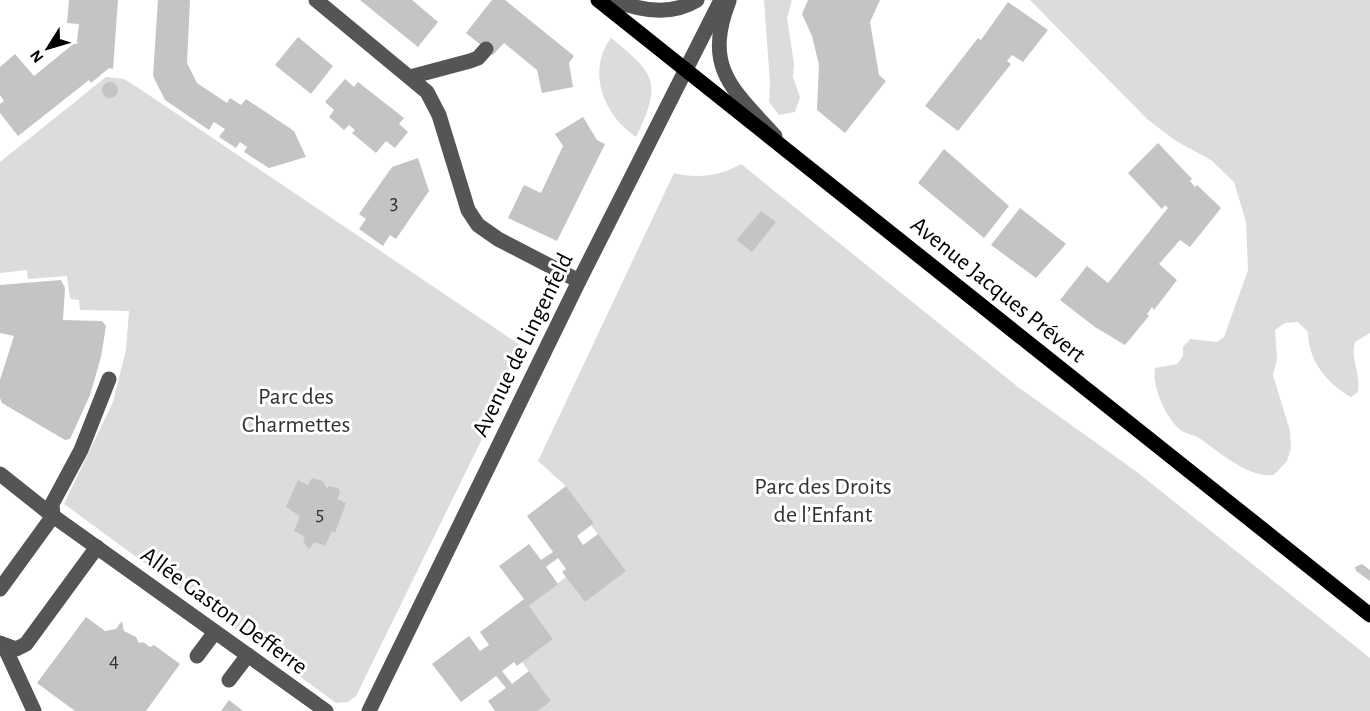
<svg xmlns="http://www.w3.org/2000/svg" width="1370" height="711" viewBox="0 0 1370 711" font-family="'Alegreya Sans',sans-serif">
  <rect width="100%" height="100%" fill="#fff"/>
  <g fill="#dcdcdc">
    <path d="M764 0H792L787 18 794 64 793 77 800 97 795 112 779 115 769 102 770 83Z"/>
    <path d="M1030 0H1370V333L1355 342C1350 359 1361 373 1358 392L1351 397C1327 384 1308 360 1308 332L1298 322 1285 323 1275 330 1277 359 1273 375 1290 431 1291 448 1287 461 1274 475C1247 478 1220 452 1199 438 1194 435 1187 434 1182 431 1167 421 1151 385 1155 368L1177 364 1183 356V347L1190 339 1217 342 1224 337 1248 270 1246 222 1234 182 1211 160 1176 141 1147 119Z"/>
    <path d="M611 38C656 74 662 83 636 137 604 116 586 71 611 38Z"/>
    <path d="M106 77 124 79 140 89 526 349 356 696 348 702 336 703 64 504 113 402 126 350 129 311 80 310 79 300 70 299 67 276 28 279 27 270 0 273V162Z"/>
    <path d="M741 164 1018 387 1137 472 1370 658V711H538L551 701 522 662 553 639 529 606 566 577 585 602 625 571 591 525 594 523 566 486 538 461 674 173C697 179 720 176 741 164Z"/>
  </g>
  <g fill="#c4c4c4">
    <path d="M69 0H118L113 69 109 68 91 83 89 80 18 136 0 113V104L4 101 0 95V67L15 54 34 76 77 41 79 24 67 23Z"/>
    <path d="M158 0H190L187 63 197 83 227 103 230 98 241 105 246 99 294 131 306 157 269 168 244 152 247 147 240 142 236 148 219 137 225 129 214 122 209 130 165 100 153 76Z"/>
    <path d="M360 0H412L438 22 418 47Z"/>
    <path d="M492 0H505L574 56 569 63 573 87 542 93 537 70 504 43 493 55 466 33Z"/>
    <path d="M808 0H880L870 22 879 75 886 81 845 133 817 110 819 65 812 36 802 14Z"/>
    <path d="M1008 2 1048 30 1023 62 1012 55 1007 61 1011 64 958 131 925 106 978 38 981 40Z"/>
    <path d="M298 37 333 66 311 94 275 65Z"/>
    <path d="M345 79 354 87 358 82 404 118 399 124 408 132 395 148 386 141 376 153 352 133 355 130 349 125 344 130 329 117 334 110 325 102Z"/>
    <circle cx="110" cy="90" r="8"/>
    <path d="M583 117 597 140 605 144 557 241 508 218 524 185 541 193 563 146 555 134Z"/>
    <path d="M1158 143 1192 179 1190 181 1195 187 1197 185 1221 208 1190 247 1180 240 1159 264 1177 280 1154 310 1152 307 1147 314 1149 316 1125 345 1095 327 1060 300 1087 266 1108 283 1168 208 1165 205 1162 209 1128 173Z"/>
    <path d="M944 149 1009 206 984 238 918 183Z"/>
    <path d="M418 158 429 191 396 239 390 235 383 246 359 229 366 219 359 214 392 167Z"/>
    <path d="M1020 208 1066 244 1036 278 991 245Z"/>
    <path d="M761 211 776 222 752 252 737 240Z"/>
    <path d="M61 280 65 288 63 320 102 321 106 326 101 357 90 395 70 439 65 440 2 403 0 398V380L14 336 0 333V285Z"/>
    <path d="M312 478 323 481 327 489 329 486 338 488 340 493 337 499 346 503 335 533 332 531 325 546 315 542 309 549 303 542 305 537 294 531 300 516 286 507 298 480 308 485Z"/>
    <path d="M566 486 594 523 577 536 583 545 598 534 626 571 585 602 562 572 566 569 558 558 546 567 558 584 529 606 553 639 517 666 514 662 502 671 512 684 529 671 551 701 538 711H495L488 701 506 688 496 676 461 702 432 664 469 636 480 651 489 645 480 632 524 599 499 566 529 544 541 560 553 552 527 516Z"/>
    <path d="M1362 564 1370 570V581L1356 571 1355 567Z"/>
    <path d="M86 617 105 631 116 629 122 621 124 631 136 637 139 643 143 642 150 647 154 645 180 664 146 711H75L37 683Z"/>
    <path d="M229 700 243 711H221Z"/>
  </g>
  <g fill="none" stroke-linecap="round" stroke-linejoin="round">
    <g stroke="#555" stroke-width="15">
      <path d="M316 0 427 92 439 115 468 210 478 225 498 239 579 281"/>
      <path d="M614 0C641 11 671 16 697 0"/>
      <path d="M729 1C703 67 732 89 775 136"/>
      <path d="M410 77 470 61 478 58 486 49"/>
      <path d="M0 474 53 516 326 711"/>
      <path d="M53 516 52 504 81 450 109 379"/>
      <path d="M0 589 53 516"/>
      <path d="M0 643 16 649 26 644 97 547"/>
      <path d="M4 646 34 711"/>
      <path d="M197 656 215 632"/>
      <path d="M229 680 248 655"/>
      <path d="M369 711 579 281 721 0"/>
    </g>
    <path stroke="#000" stroke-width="15" d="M598 0 1370 615"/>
  </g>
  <g text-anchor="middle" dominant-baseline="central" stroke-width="6" stroke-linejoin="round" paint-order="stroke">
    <g font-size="21" fill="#313131">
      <text x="394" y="202">3</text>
      <text x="320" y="513">5</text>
      <text x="114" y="660">4</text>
    </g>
    <g font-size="24" fill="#000" stroke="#fff">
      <text transform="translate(998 290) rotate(39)">Avenue Jacques Prévert</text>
      <text transform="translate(523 345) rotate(-64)">Avenue de Lingenfeld</text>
      <text transform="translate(224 611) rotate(36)">Allée Gaston Defferre</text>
    </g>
    <g font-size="24" fill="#333" stroke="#fff">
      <text x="296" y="397">Parc des<tspan x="296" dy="28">Charmettes</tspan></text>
      <text x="823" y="487">Parc des Droits<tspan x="823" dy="28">de l’Enfant</tspan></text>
    </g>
  </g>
  <g transform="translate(48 48) rotate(233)" stroke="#ffffff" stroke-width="4.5" paint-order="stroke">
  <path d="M0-4.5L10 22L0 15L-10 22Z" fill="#000000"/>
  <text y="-9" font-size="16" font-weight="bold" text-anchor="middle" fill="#000000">N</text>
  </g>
</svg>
